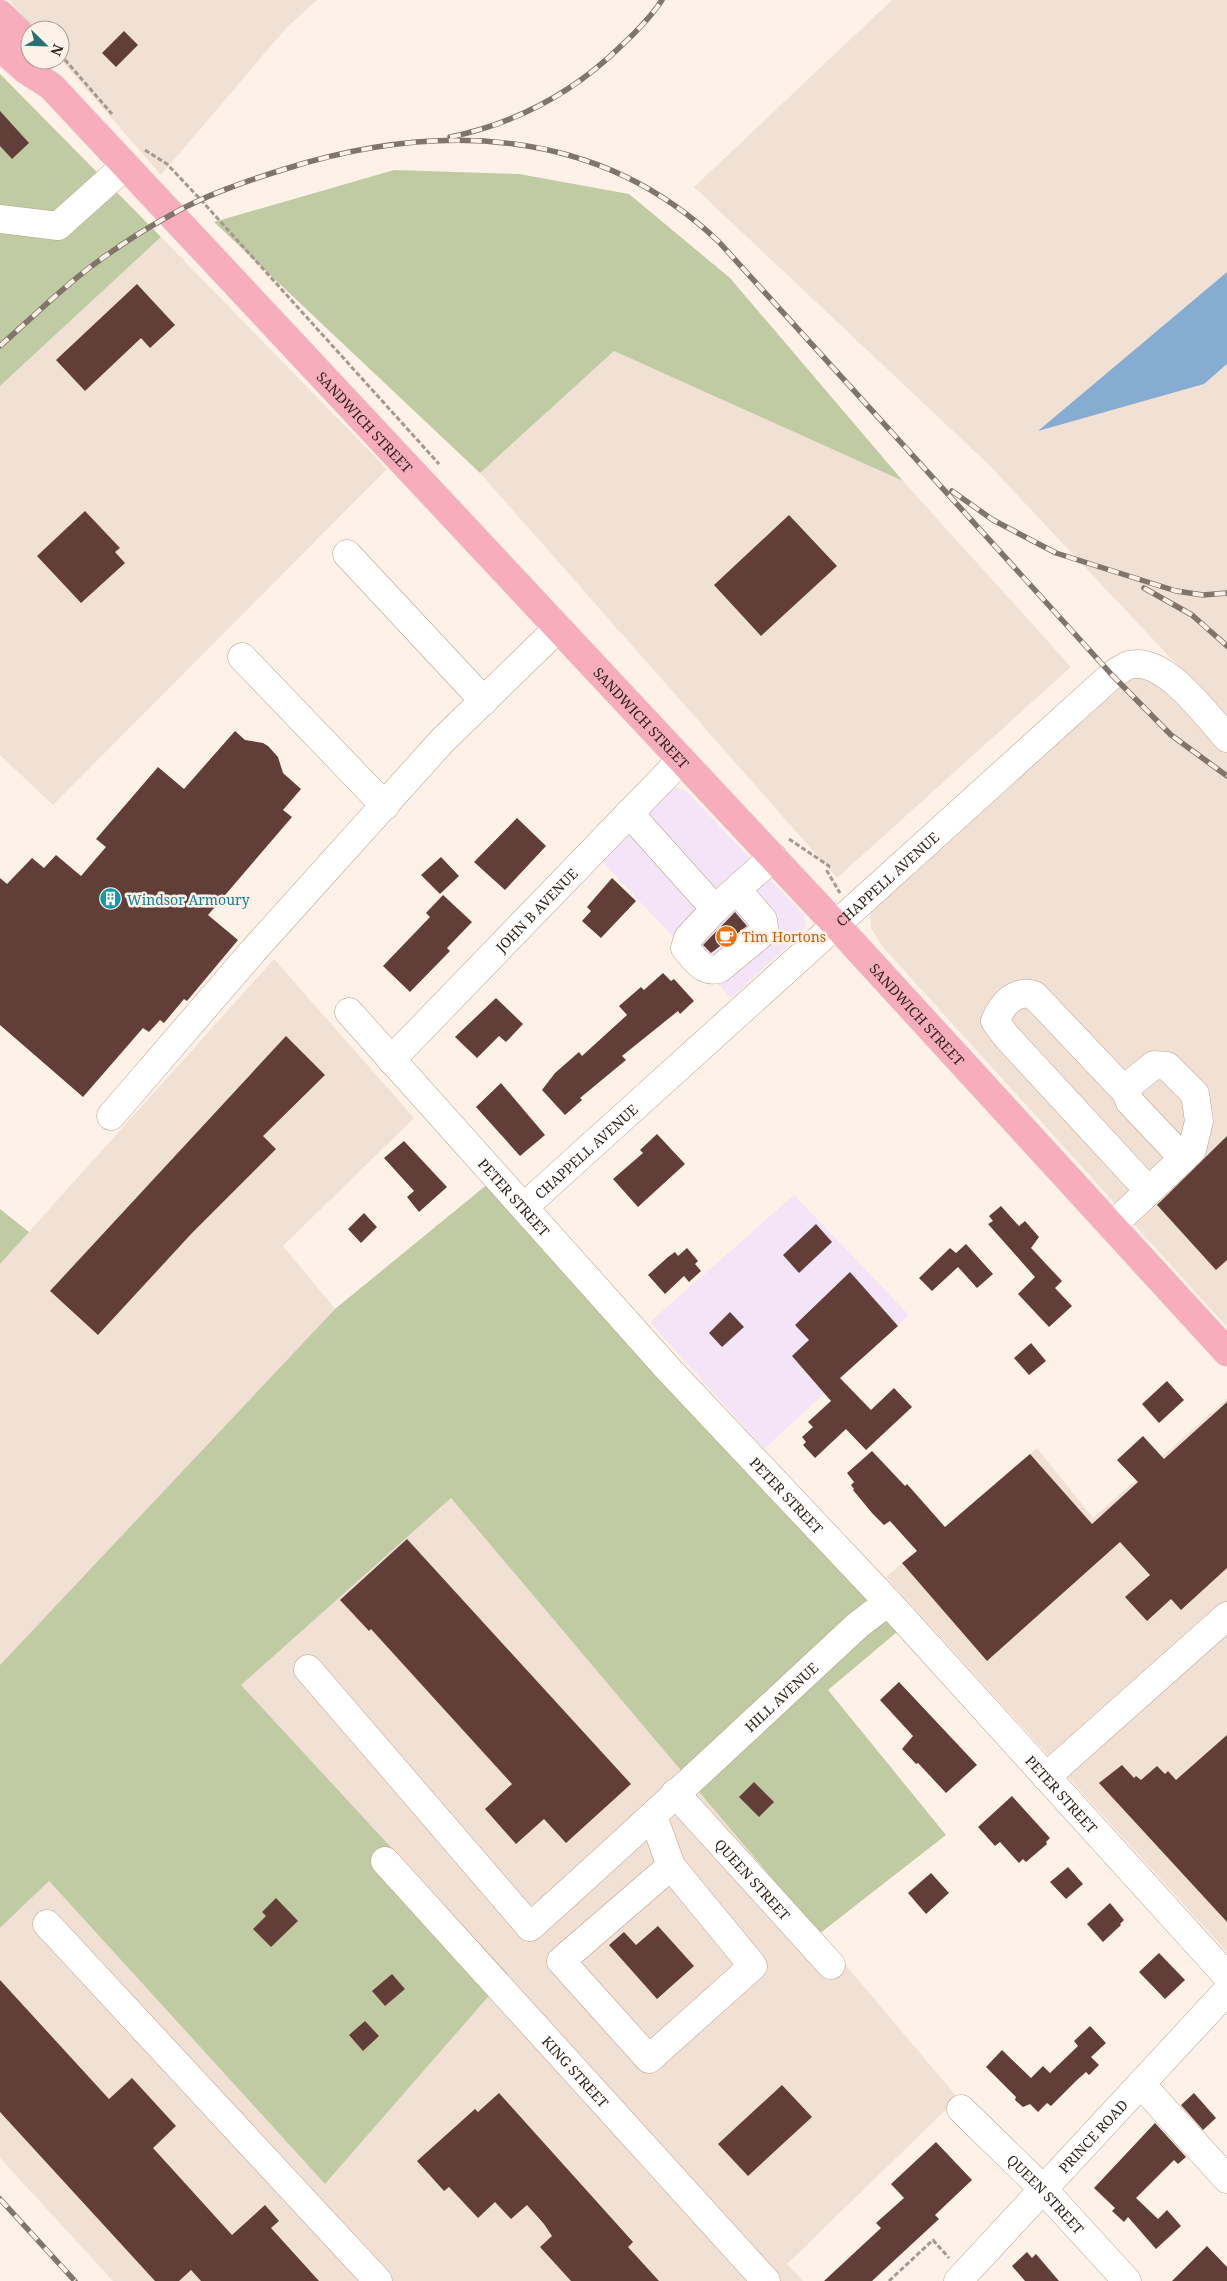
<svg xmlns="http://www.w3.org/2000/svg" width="1227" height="2281" viewBox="0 0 1227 2281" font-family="'Noto Serif',serif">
  <rect width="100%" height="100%" fill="#fef1e7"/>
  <g fill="#f3e4f7">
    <path d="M676 787 686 791 803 914 806 923 802 933 731 998 597 856 664 790Z"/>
    <path d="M794 1195 909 1315 764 1449 650 1322Z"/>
  </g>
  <g fill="#f1e1d5">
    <path d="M9 0H317L287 27 161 175 60 59V30H35Z"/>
    <path d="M892 0H1227V272L1040 430 1204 384 1227 364V718L988 464 694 187Z"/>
    <path d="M161 237 387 469 53 805 0 755V386Z"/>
    <path d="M614 351 903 481 1071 667 837 878 480 473Z"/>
    <path d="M1135 669 1189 711 1227 753V1327L882 946 871 928 870 908Z"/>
    <path d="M274 959 414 1118 283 1246 335 1309 0 1665V1264Z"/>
    <path d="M1227 1399V1952L886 1577 1037 1448 1093 1518Z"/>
    <path d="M451 1498 958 2098 787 2264 803 2281H113L0 2158V1928L49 1881 325 2184 508 1974 240 1685Z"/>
  </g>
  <g fill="#c0cba3">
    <path d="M0 74 161 237 0 386Z"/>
    <path d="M394 170 519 174 629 194 730 278 903 481 614 351 480 473 214 222Z"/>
    <path d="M495 1178 903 1627 828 1690 946 1835 819 1934 451 1498 241 1685 508 1974 325 2184 49 1881 0 1928V1665L335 1309Z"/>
    <path d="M0 1209 29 1232 0 1264Z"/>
  </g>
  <path fill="#86acd2" d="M1227 272V364L1204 384 1038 431Z"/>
  <g fill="#613f38">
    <path d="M124 31 138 45 116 67 102 53Z"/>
    <path d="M0 111 29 143 12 159 0 146Z"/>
    <path d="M137 284 175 325 150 348 141 338 85 391 56 360Z"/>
    <path d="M85 511 120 548 115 552 125 563 81 603 37 556Z"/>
    <path d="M789 515 837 566 761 636 714 585Z"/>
    <path d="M235 731 245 740 263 743 268 746 278 757 283 773 301 789 283 810 292 817 208 915 238 940 187 1001 184 999 164 1023 160 1020 149 1032 143 1028 83 1097 0 1025V878L7 884 32 858 44 868 56 855 81 876 106 847 96 839 158 767 184 789Z"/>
    <path d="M517 818 546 846 505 890 474 862Z"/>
    <path d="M441 857 459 876 440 894 421 875Z"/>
    <path d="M612 878 636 901 601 938 582 921 591 911 587 907Z"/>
    <path d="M443 895 472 922 447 948 450 951 410 992 383 966 430 917 426 913Z"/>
    <path d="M735 912 747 926 711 953 703 945Z"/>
    <path d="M663 973 671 981 674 979 694 1001 680 1014 678 1011 622 1056 626 1060 580 1098 582 1100 565 1115 542 1090 555 1073 579 1052 582 1056 627 1015 619 1006 641 987 644 990Z"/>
    <path d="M496 998 523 1024 506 1042 499 1036 477 1058 455 1037Z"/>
    <path d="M286 1036 325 1075 263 1136 276 1149 192 1233 98 1335 50 1291Z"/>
    <path d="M501 1083 545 1135 520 1156 476 1107Z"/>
    <path d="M657 1134 685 1164 638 1207 613 1179 643 1153 640 1150Z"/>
    <path d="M1227 1136V1260L1216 1270 1157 1205Z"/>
    <path d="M404 1141 447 1187 419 1212 407 1197 414 1191 384 1158Z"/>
    <path d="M1001 1206 1019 1226 1025 1221 1039 1237 1031 1248 1062 1281 1055 1288 1072 1306 1049 1327 1018 1294 1035 1277 988 1224 993 1221 989 1216Z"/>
    <path d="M364 1213 377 1227 361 1243 348 1229Z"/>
    <path d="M816 1224 832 1242 799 1273 783 1255Z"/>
    <path d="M966 1244 993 1274 977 1288 958 1267 932 1291 919 1278 950 1248 956 1253Z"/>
    <path d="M687 1248 698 1261 695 1264 701 1271 689 1282 684 1276 665 1294 648 1275 668 1257 675 1252 678 1256Z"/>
    <path d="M850 1272 898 1326 840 1378 871 1410 894 1388 912 1407 866 1450 846 1429 815 1458 803 1445 806 1442 802 1437 813 1427 808 1422 831 1401 792 1356 809 1340 795 1325Z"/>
    <path d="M730 1312 744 1327 722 1347 709 1333Z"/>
    <path d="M1031 1343 1046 1361 1029 1375 1014 1358Z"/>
    <path d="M1167 1381 1184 1400 1159 1423 1142 1404Z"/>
    <path d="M1227 1402V1568L1181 1610 1171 1599 1147 1621 1125 1597 1150 1575 1120 1542 987 1661 902 1563 917 1551 890 1521 884 1525 872 1513 853 1490 854 1489 851 1485 854 1482 847 1473 872 1451 905 1486 907 1484 945 1527 1030 1454 1092 1524 1138 1482 1117 1460 1143 1436 1164 1459Z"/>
    <path d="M407 1539 631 1784 566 1843 544 1819 516 1844 485 1809 512 1784 371 1629 369 1631 340 1600Z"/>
    <path d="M899 1682 977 1765 946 1793 918 1763 916 1764 902 1749 913 1736 880 1700Z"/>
    <path d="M1227 1735V1922L1099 1783 1122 1765 1134 1778 1136 1776 1141 1780 1157 1766 1165 1774 1168 1771 1176 1780Z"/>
    <path d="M754 1782 774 1802 759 1817 739 1797Z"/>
    <path d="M1012 1796 1050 1838 1046 1842 1047 1844 1026 1862 1023 1859 1019 1863 1000 1842 995 1846 978 1827Z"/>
    <path d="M1068 1867 1083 1884 1066 1899 1050 1882Z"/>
    <path d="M931 1873 949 1893 926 1914 908 1893Z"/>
    <path d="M276 1898 298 1921 271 1947 253 1929 266 1916 262 1912Z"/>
    <path d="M1110 1903 1124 1920 1120 1924 1121 1925 1103 1942 1087 1924Z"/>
    <path d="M658 1926 694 1966 657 1999 609 1945 624 1932 636 1945Z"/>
    <path d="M1159 1953 1185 1980 1165 1999 1139 1972Z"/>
    <path d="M392 1974 405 1989 385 2006 372 1991Z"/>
    <path d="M0 1980 109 2099 132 2078 176 2126 153 2148 232 2235 265 2205 279 2221 271 2228 319 2281H201L191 2270 179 2281H155L0 2112Z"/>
    <path d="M365 2021 379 2036 363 2051 349 2035Z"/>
    <path d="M1090 2026 1106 2043 1091 2057 1099 2065 1089 2075 1086 2072 1077 2080 1051 2106 1047 2103 1038 2112 1030 2104 1023 2107 1015 2100 1016 2097 986 2067 1002 2050 1031 2078 1043 2066 1050 2073 1078 2046 1074 2041Z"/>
    <path d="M782 2085 812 2117 748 2176 718 2144Z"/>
    <path d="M499 2093 633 2242 628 2247 659 2281H571L540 2247 552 2236 544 2224 527 2205 511 2219 495 2202 478 2218 449 2187 444 2191 417 2161 475 2109 478 2112Z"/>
    <path d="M1194 2093 1216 2118 1203 2130 1181 2105Z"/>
    <path d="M1155 2123 1186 2157 1178 2164 1174 2160 1136 2198 1158 2219 1167 2210 1181 2226 1156 2249 1128 2217 1124 2222 1112 2211 1115 2208 1094 2188Z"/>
    <path d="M936 2142 972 2180 935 2215 939 2219 872 2281H824L881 2228 876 2223 904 2198 891 2184Z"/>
    <path d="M1207 2246 1227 2267V2281H1172Z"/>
    <path d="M1027 2252 1032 2258 1036 2254 1059 2281H1025L1012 2266Z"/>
  </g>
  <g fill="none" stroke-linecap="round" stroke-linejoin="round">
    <defs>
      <g id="minor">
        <path d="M0 219 58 226 125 166"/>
        <path d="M347 554 484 701"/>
        <path d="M242 657 385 806"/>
        <path d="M629 813 715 909 773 857"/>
        <path d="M715 909 688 938 685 948C695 959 702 973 719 969L759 936 764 928 763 920 737 890"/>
        <path id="s1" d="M349 1012 670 1371 888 1602 1227 1976"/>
        <path id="s2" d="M391 1060 681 760"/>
        <path d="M1126 1092 1034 995C1015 989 1002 1005 995 1021L1006 1036 1149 1191"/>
        <path d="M111 1116 253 951 442 741 558 628"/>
        <path id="s3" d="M525 1206 1112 675C1117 672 1123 667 1129 665 1164 655 1206 715 1227 738"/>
        <path d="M1112 1226 1192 1150 1199 1121 1195 1094 1167 1066 1154 1065 1129 1085 1126 1092 1130 1102 1183 1158"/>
        <path id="s4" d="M308 1669 530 1927C641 1828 749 1726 858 1625L888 1602"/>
        <path d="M1046 1777 1227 1616"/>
        <path id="s5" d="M675 1793 831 1965"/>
        <path d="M653 1816 671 1866 561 1961 649 2059 753 1966 671 1866"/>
        <path id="s6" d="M385 1861 766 2281"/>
        <path d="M47 1924 378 2281"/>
        <path d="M1141 2084 1227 2179"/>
        <path id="s7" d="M961 2109 1043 2189 1127 2281"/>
        <path id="s8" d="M958 2281 1227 1991"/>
      </g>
      <g id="major">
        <path d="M0 14 30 43"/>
        <path id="s9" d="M0 47 26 70 51 86 836 925 1227 1352"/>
      </g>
    </defs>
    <use href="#minor" stroke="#be9f87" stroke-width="29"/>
    <use href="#major" stroke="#d6d3d1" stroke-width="29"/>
    <g stroke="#a5988f" stroke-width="3" stroke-dasharray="5 2.5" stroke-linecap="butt">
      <path d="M60 54 112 114"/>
      <path d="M145 150 167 164 201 200 439 464"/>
      <path d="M789 839 829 866 827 871 840 893"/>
      <path d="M889 2281 933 2240 949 2258"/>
    </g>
    <use href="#minor" stroke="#fff" stroke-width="28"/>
    <use href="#major" stroke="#f8adbc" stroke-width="28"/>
    <defs>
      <g id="rail">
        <path d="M450 137C517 123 573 93 621 46 636 32 651 17 662 0"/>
        <path d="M0 346C34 316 67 283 104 257 125 242 147 228 169 216 205 195 246 181 285 169 438 121 598 126 719 242L1112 675 1171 735 1227 776"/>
        <path d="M952 491 993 520 1056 553 1176 591 1203 595 1227 593"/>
        <path d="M1144 588 1192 615 1227 646"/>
        <path d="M0 2199 75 2281"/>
      </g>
    </defs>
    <use href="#rail" stroke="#81746b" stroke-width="5.5"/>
    <use href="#rail" stroke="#fef1e7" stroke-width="4" stroke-dasharray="11" stroke-linecap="butt"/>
  </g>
  <defs>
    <symbol id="building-disc" viewBox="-11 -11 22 22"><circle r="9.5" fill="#0f9aa8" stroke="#fef1e7"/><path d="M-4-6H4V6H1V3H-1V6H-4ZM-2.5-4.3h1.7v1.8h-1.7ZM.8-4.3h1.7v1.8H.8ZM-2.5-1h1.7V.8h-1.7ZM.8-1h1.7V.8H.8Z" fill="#fff"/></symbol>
    <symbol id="cafe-disc" viewBox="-11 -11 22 22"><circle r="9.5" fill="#e8710a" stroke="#fef1e7"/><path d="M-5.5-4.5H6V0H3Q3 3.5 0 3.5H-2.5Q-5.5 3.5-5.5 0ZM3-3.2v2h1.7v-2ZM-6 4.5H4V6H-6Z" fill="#fff"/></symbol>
  </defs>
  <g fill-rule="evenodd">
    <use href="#building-disc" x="98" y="886" width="25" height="25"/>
    <use href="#cafe-disc" x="714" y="924" width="25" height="25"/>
  </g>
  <g text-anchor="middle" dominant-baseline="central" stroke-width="5" stroke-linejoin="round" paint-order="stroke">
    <g font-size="14" fill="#31241b" stroke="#fef1e7">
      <text stroke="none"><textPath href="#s9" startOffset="524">SANDWICH STREET</textPath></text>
      <text stroke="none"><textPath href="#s9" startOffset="929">SANDWICH STREET</textPath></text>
      <text stroke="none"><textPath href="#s3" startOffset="488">CHAPPELL AVENUE</textPath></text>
      <text stroke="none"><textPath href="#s2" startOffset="209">JOHN B AVENUE</textPath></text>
      <text stroke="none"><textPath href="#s9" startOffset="1334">SANDWICH STREET</textPath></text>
      <text stroke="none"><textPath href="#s3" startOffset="82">CHAPPELL AVENUE</textPath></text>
      <text stroke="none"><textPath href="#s1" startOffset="248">PETER STREET</textPath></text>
      <text stroke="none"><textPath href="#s1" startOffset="652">PETER STREET</textPath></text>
      <text stroke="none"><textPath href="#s4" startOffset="681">HILL AVENUE</textPath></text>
      <text stroke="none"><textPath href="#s1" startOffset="1058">PETER STREET</textPath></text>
      <text stroke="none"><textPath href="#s5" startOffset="116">QUEEN STREET</textPath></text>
      <text stroke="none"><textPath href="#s6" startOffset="284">KING STREET</textPath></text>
      <text stroke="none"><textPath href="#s8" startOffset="198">PRINCE ROAD</textPath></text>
      <text stroke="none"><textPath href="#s7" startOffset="120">QUEEN STREET</textPath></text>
    </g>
    <g font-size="14" fill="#0d838f" stroke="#fef1e7" text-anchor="start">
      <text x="127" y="899">Windsor Armoury</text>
    </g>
    <g font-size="14" fill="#c56008" stroke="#fef1e7" text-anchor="start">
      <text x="742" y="936">Tim Hortons</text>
    </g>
  </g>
  <g transform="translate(45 45) rotate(113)"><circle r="24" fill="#fef1e7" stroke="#ac9f95"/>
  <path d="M0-4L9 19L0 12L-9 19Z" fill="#277174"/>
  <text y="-8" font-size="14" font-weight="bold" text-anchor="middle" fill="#31241b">N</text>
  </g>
</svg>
